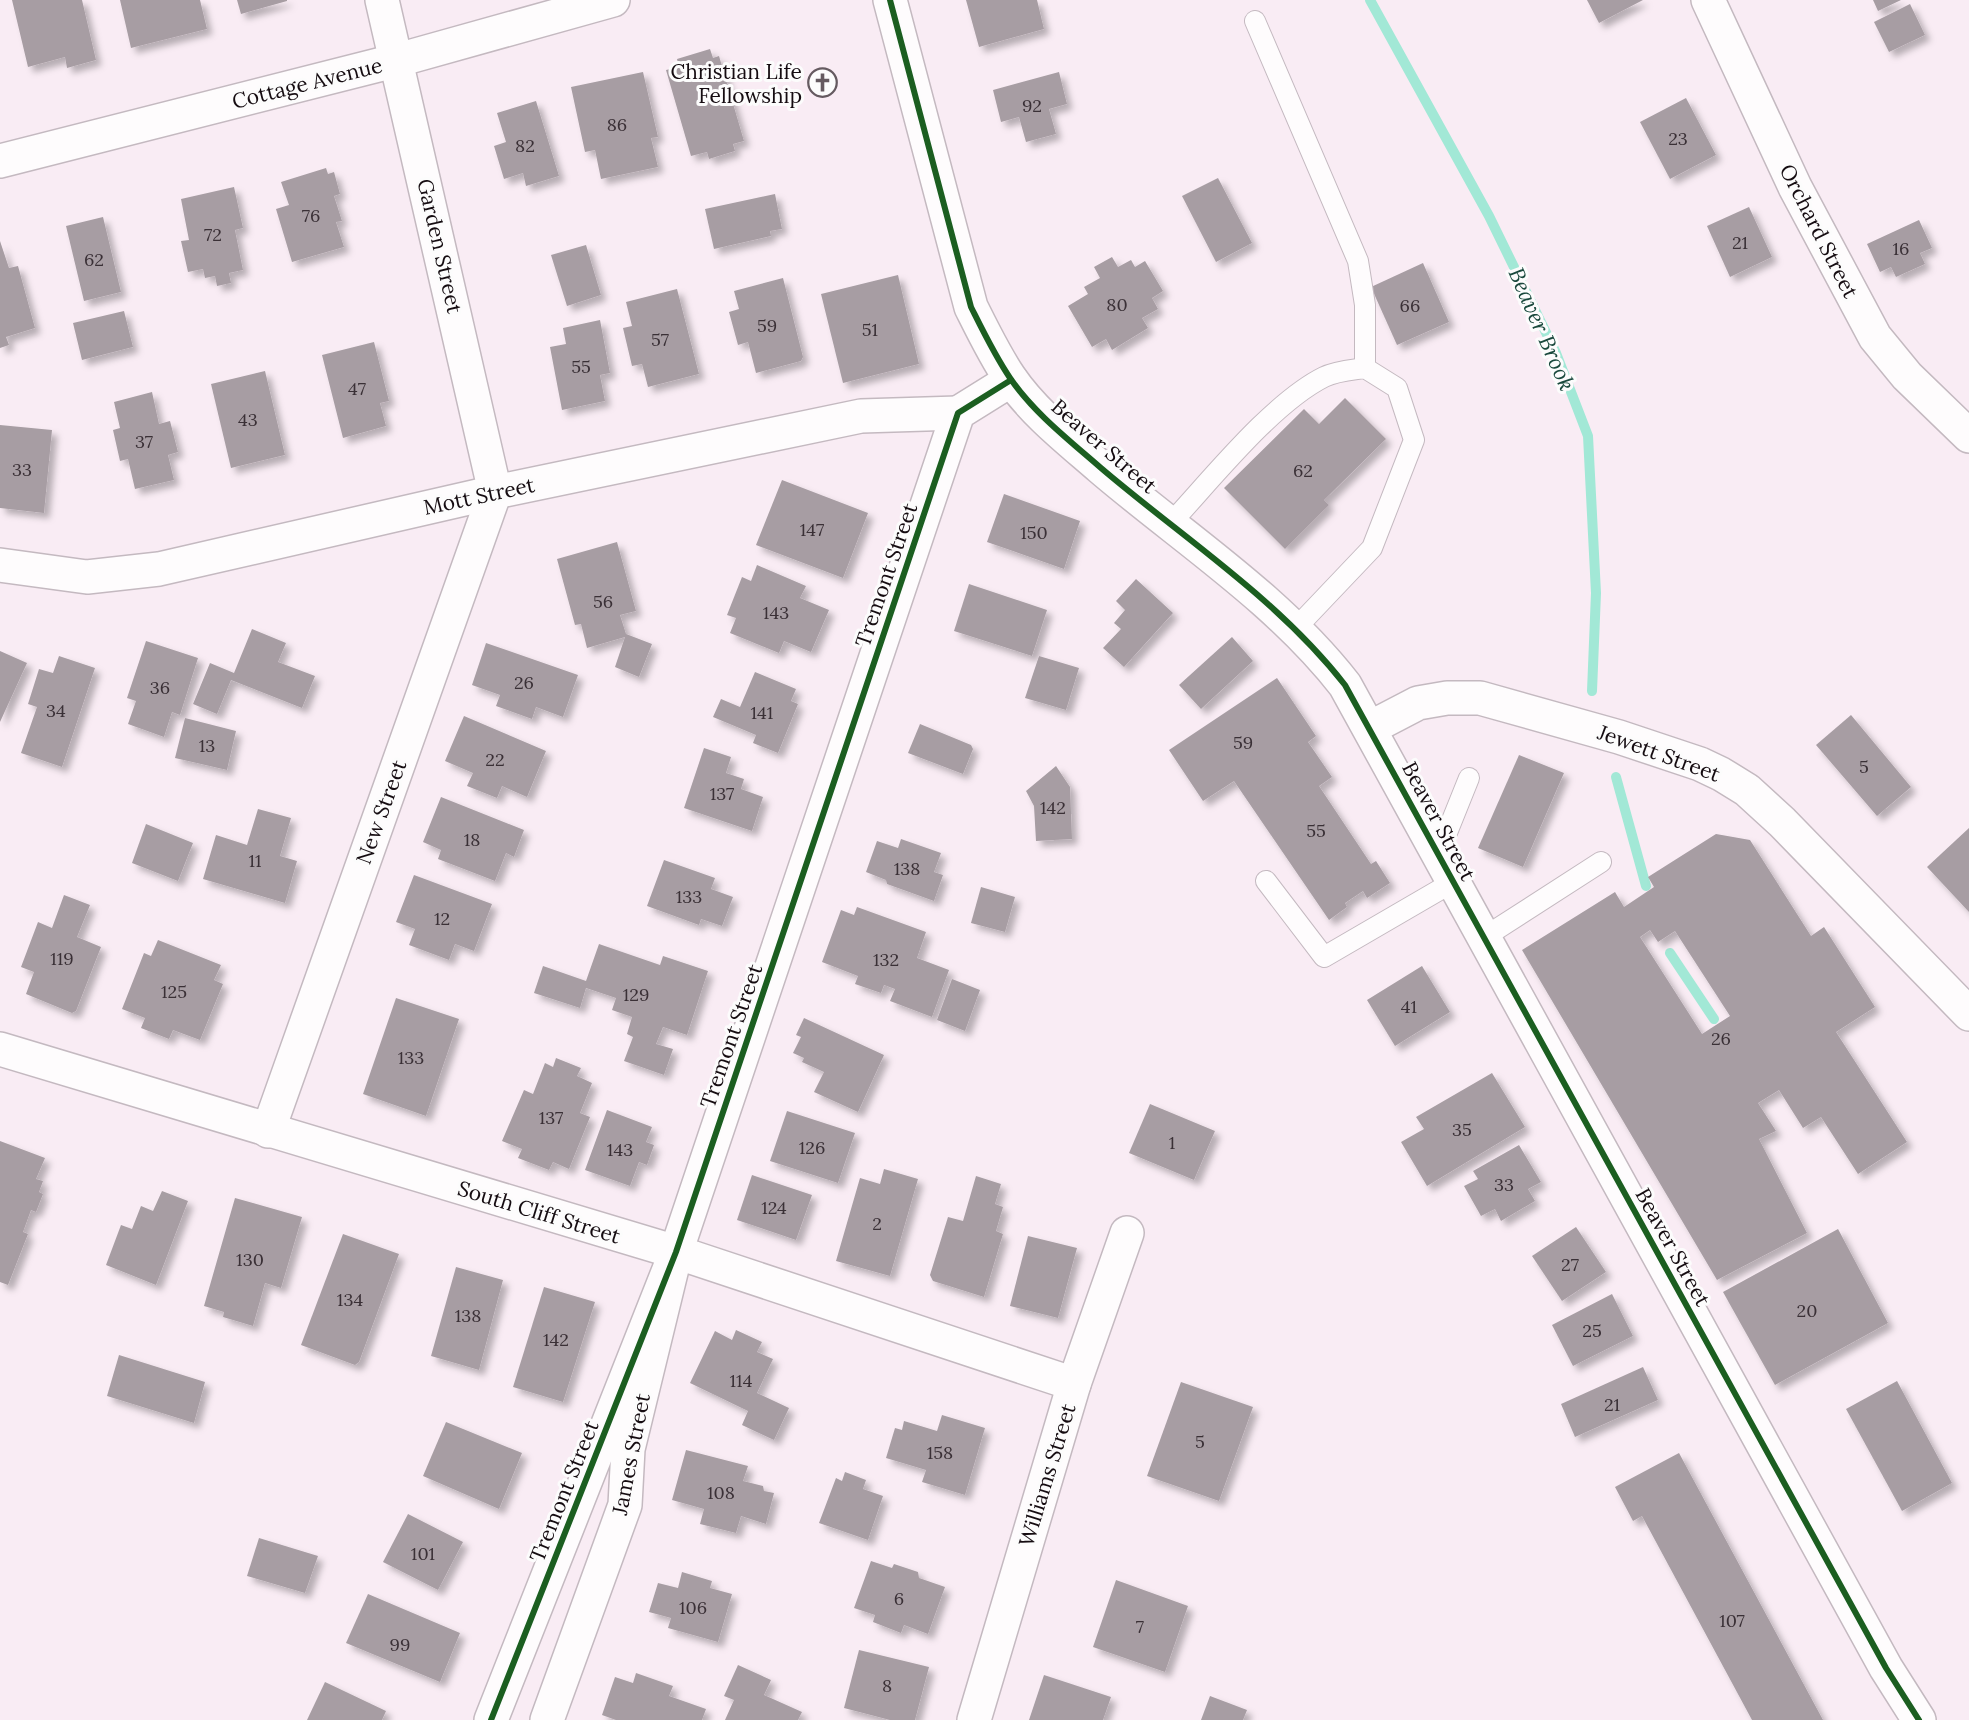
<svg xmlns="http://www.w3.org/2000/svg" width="1969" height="1720" viewBox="0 0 1969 1720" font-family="Lora,serif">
  <defs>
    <filter id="shadow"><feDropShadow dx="5.5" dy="5.5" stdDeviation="3" flood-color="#0004"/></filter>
  </defs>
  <rect width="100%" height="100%" fill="#f9ecf4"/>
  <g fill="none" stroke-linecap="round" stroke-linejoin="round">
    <g stroke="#a2e8d6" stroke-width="10">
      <path d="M1370 0 1489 216 1556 353 1588 436 1596 593 1592 691"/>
      <path d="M1616 777 1646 886"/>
      <path d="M1670 953 1714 1019"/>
    </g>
  </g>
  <g fill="#a79da3" fill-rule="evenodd" filter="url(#shadow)">
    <path d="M12 0H82L96 60 67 68 65 57 28 67Z"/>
    <path d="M120 0H200L207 29 131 48Z"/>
    <path d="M237 0H287V1L241 14Z"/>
    <path d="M966 0H1037L1044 29 979 47Z"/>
    <path d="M1587 0H1643L1599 23Z"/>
    <path d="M1873 0H1901L1878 11Z"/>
    <path d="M1910 4 1925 35 1889 52 1874 22Z"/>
    <path d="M710 49 713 58 719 56 744 141 733 144 735 151 709 159 707 152 691 156 666 70 679 67 677 59Z"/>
    <path d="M643 72 658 137 651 138 658 167 601 179 595 150 585 152 571 87Z"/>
    <path d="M1059 72 1067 104 1049 109 1056 134 1026 142 1019 117 1001 122 993 90Z"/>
    <path d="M1686 98 1716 155 1670 179 1640 122Z"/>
    <path d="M536 101 559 176 526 186 523 173 504 179 494 146 506 142 497 113Z"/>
    <path d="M326 168 328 174 334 172 340 194 334 196 342 221 336 222 344 247 292 262 276 209 289 205 281 182Z"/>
    <path d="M1218 178 1252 243 1216 262 1182 196Z"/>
    <path d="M234 187 243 228 235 230 243 270 229 273 231 283 217 286 215 276 205 278 203 269 188 272 181 241 189 240 181 199Z"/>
    <path d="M775 194 782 229 770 231 771 236 714 249 705 209Z"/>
    <path d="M1749 207 1772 257 1730 277 1707 226Z"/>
    <path d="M103 217 121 292 84 301 66 226Z"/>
    <path d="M1919 220 1932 248 1920 253 1925 264 1896 277 1891 267 1880 272 1867 244Z"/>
    <path d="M0 241 9 268 18 266 35 328 6 337 9 345 0 348Z"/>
    <path d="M586 245 601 295 567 306 551 255Z"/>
    <path d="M1112 257 1118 267 1131 260 1135 267 1145 261 1163 291 1152 298 1158 309 1142 318 1148 328 1112 350 1106 339 1092 347 1068 306 1088 294 1084 287 1100 278 1094 267Z"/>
    <path d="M1423 263 1449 322 1397 345 1371 287Z"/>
    <path d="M898 275 919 364 843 383 821 294Z"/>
    <path d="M783 278 803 357 801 361 756 373 748 342 738 345 729 312 739 309 734 291Z"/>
    <path d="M677 289 699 374 648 387 642 364 632 366 623 328 632 326 626 302Z"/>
    <path d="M124 311 133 347 82 360 73 323Z"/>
    <path d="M600 320 610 373 600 375 605 401 562 410 550 347 566 344 563 328Z"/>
    <path d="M374 342 389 401 380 403 386 426 343 438 322 355Z"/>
    <path d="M265 371 285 455 231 468 211 384Z"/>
    <path d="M152 392 159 424 170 421 178 452 168 455 174 480 135 489 128 459 120 461 113 430 120 428 114 402Z"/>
    <path d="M1345 398 1386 439 1324 500 1329 505 1285 549 1224 488 1304 409 1319 424Z"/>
    <path d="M0 425 52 430 44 513 0 508Z"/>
    <path d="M782 480 868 513 843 578 756 545Z"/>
    <path d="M1004 494 1080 521 1064 569 987 542Z"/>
    <path d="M617 542 636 611 620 615 626 634 652 644 639 677 615 667 625 637 587 648 581 624 575 625 557 559Z"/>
    <path d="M757 565 806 586 800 598 829 610 811 652 784 641 779 653 730 633 736 618 727 615 742 577 751 581Z"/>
    <path d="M1136 579 1173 613 1124 667 1103 648 1121 629 1114 623 1125 610 1116 601Z"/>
    <path d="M969 584 1047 610 1032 656 954 631Z"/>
    <path d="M252 629 286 643 278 662 315 676 302 708 231 680 217 714 193 704 210 663 234 673Z"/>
    <path d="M1232 637 1253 661 1201 709 1179 685Z"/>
    <path d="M146 641 198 658 180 715 172 712 164 737 128 724 136 701 127 698Z"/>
    <path d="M486 643 578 675 563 717 536 707 532 719 496 706 500 695 472 685Z"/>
    <path d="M0 651 27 663 0 722Z"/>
    <path d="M59 656 95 668 62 767 21 753 37 707 28 704 39 669 53 673Z"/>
    <path d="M1039 656 1079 668 1066 710 1025 698Z"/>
    <path d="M755 672 796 689 791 701 798 704 778 753 753 743 756 735 713 717 721 699 740 707Z"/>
    <path d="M1277 678 1316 736 1308 742 1332 777 1319 786 1371 864 1376 861 1390 883 1367 898 1363 891 1345 903 1347 907 1329 920 1234 781 1203 801 1169 750Z"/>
    <path d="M1851 715 1911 787 1877 816 1816 745Z"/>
    <path d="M464 716 546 751 527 797 502 786 497 798 467 786 473 773 445 761Z"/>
    <path d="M185 718 236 731 227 770 175 758Z"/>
    <path d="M920 724 971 745 973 749 963 774 908 753Z"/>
    <path d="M704 748 731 757 726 773 744 779 741 789 763 797 752 831 684 808Z"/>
    <path d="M1519 755 1564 773 1523 867 1478 848Z"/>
    <path d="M1056 766 1070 787 1072 839 1036 841 1034 806 1026 791Z"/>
    <path d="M441 797 524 830 514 857 506 853 495 881 438 859 441 850 423 842Z"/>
    <path d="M258 809 291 818 280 856 297 861 285 903 203 879 216 835 247 845Z"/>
    <path d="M146 824 193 843 178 881 132 863Z"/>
    <path d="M1969 828V912L1927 867Z"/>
    <path d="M1716 834 1750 840 1811 936 1824 927 1875 1007 1836 1032 1907 1142 1858 1174 1821 1117 1803 1128 1779 1090 1758 1103 1776 1131 1759 1139 1807 1233 1717 1280 1522 950 1615 892 1624 907 1654 887 1648 877ZM1650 930 1658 942 1675 931 1730 1016 1702 1034 1640 937Z"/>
    <path d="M901 839 941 853 934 872 943 875 934 901 887 884 886 880 866 872 877 841 898 848Z"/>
    <path d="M664 860 715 878 711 889 733 897 722 926 701 919 699 925 647 906Z"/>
    <path d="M414 875 492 904 474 951 455 944 449 960 409 945 415 929 396 922Z"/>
    <path d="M981 887 1015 897 1005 932 971 923Z"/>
    <path d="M64 895 90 905 77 937 101 947 76 1011 72 1013 26 994 34 972 21 967 38 922 52 928Z"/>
    <path d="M857 907 926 932 917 958 949 970 932 1017 890 1001 895 989 884 985 881 993 855 984 858 976 822 962 841 910 854 915Z"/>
    <path d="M158 940 221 965 214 980 223 984 200 1040 173 1030 169 1039 141 1028 145 1018 122 1009 144 953 151 956Z"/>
    <path d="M599 944 660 965 663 956 708 971 687 1035 663 1027 656 1044 673 1049 664 1075 624 1061 633 1037 627 1034 632 1017 612 1010 616 998 586 988 580 1008 534 993 543 966 586 981Z"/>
    <path d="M1422 966 1450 1012 1395 1046 1367 1000Z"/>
    <path d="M952 979 980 990 965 1031 937 1020Z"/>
    <path d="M396 998 459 1019 426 1116 363 1094Z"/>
    <path d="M804 1018 884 1055 858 1112 814 1092 824 1072 802 1062 804 1058 793 1053 801 1037 796 1035Z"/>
    <path d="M556 1058 581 1068 577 1076 592 1083 580 1113 590 1117 569 1169 553 1162 549 1170 518 1158 522 1149 502 1141 524 1090 533 1094 545 1063 553 1067Z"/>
    <path d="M1492 1073 1525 1127 1427 1186 1401 1142 1424 1129 1416 1117Z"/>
    <path d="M1150 1104 1215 1131 1194 1180 1129 1153Z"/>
    <path d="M607 1110 652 1127 646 1142 654 1145 647 1165 639 1162 630 1186 585 1170Z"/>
    <path d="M787 1111 855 1133 838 1183 770 1161Z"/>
    <path d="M0 1141 45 1158 36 1179 43 1181 39 1192 43 1194 36 1212 31 1210 23 1232 28 1234 8 1285 0 1282Z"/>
    <path d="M1519 1145 1541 1182 1528 1189 1535 1201 1501 1221 1495 1209 1481 1216 1464 1186 1478 1179 1473 1171Z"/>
    <path d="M884 1169 918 1179 890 1276 836 1261 860 1178 880 1184Z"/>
    <path d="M752 1175 812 1195 796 1240 737 1220Z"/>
    <path d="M976 1176 1001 1184 995 1204 1003 1207 996 1231 1003 1234 984 1297 933 1281 930 1275 948 1217 963 1221Z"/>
    <path d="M162 1191 188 1201 156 1285 106 1265 121 1225 132 1229 141 1206 153 1211Z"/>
    <path d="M235 1198 302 1217 281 1288 265 1283 253 1326 223 1317 224 1312 204 1306Z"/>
    <path d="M1576 1227 1606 1272 1562 1301 1532 1256Z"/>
    <path d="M1838 1229 1888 1323 1775 1385 1723 1292Z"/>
    <path d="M343 1234 399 1254 359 1362 355 1365 301 1345Z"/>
    <path d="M1028 1236 1077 1248 1058 1318 1010 1306Z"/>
    <path d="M456 1267 503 1280 479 1370 431 1356Z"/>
    <path d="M544 1287 595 1302 563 1402 513 1387Z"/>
    <path d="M1612 1294 1633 1336 1573 1366 1552 1325Z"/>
    <path d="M736 1330 762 1342 757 1352 773 1359 757 1393 789 1408 774 1440 742 1425 748 1411 690 1383 715 1331 732 1340Z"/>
    <path d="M119 1355 205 1382 194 1423 107 1396Z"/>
    <path d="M1643 1367 1658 1400 1575 1437 1561 1404Z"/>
    <path d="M1897 1381 1952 1483 1902 1511 1846 1409Z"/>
    <path d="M1181 1382 1253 1407 1219 1501 1147 1476Z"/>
    <path d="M942 1415 985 1428 965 1495 922 1482 926 1470 886 1458 895 1428 902 1430 904 1421 937 1431Z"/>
    <path d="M446 1422 522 1453 499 1509 423 1476Z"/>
    <path d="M686 1450 748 1466 743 1481 763 1486 764 1491 774 1493 766 1524 741 1516 736 1533 700 1524 704 1509 672 1500Z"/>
    <path d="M1679 1453 1823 1720H1752L1642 1516 1633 1521 1615 1487Z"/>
    <path d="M845 1472 866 1480 863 1489 883 1496 868 1540 819 1523 836 1478 842 1481Z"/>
    <path d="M408 1514 463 1542 438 1590 383 1562Z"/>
    <path d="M259 1538 318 1556 305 1593 247 1576Z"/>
    <path d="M871 1561 892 1568 894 1564 918 1572 919 1578 945 1587 928 1634 904 1625 901 1633 873 1622 875 1615 854 1608Z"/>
    <path d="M682 1572 712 1581 710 1588 732 1594 718 1642 668 1628 671 1618 649 1612 658 1583 678 1588Z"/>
    <path d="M1116 1580 1188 1606 1165 1672 1093 1647Z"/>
    <path d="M368 1594 460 1633 440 1682 346 1643Z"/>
    <path d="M859 1650 929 1667 915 1720H890L844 1708Z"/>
    <path d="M738 1665 771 1680 764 1695 802 1712 798 1720H725L734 1700 724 1696Z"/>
    <path d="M636 1673 673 1686 669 1696 706 1709 702 1720H616L602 1715 615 1677 633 1683Z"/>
    <path d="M1044 1675 1111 1697 1103 1720H1029Z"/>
    <path d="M325 1682 386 1711 382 1720H307Z"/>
    <path d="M1210 1696 1247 1710 1243 1720H1201Z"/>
  </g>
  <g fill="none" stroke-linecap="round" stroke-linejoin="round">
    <defs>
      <g id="service">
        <path d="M1255 21 1358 261 1365 305V368"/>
        <path d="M1170 524C1211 480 1272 403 1324 377 1336 371 1352 370 1365 368L1397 388 1414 440 1372 548 1295 629"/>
        <path d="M1438 855 1469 778"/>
        <path d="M1266 881 1324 957 1453 882"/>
        <path d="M1483 938 1601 862"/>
      </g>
      <g id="minor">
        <path d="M1708 0 1795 187 1875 337 1907 376 1969 436"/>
        <path d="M0 161 398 60 613 0"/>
        <path d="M0 565 87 577 159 569 495 492 861 416 958 413"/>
        <path d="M268 1131 495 492 382 0"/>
        <path d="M547 1720 625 1505 628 1449 676 1252 1074 1384"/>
        <path d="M974 1720 1074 1384 1127 1233"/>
      </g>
      <g id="tertiary">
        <path d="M890 0 971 307C983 331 995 356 1010 378 1034 413 1069 440 1101 468 1183 538 1277 598 1345 685L1886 1668 1919 1720"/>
        <path d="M1370 728 1418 703 1447 698H1480L1619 737 1700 764 1721 774 1747 790 1782 822 1969 1014"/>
        <path d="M0 1049 676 1252"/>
        <path d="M491 1720 676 1252 958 413 1011 380"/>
      </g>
    </defs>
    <use href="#service" stroke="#c4b9c0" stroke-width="22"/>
    <use href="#minor" stroke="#c4b9c0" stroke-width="36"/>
    <use href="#tertiary" stroke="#c4b9c0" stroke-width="36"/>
    <use href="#service" stroke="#fefcfd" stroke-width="20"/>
    <use href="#minor" stroke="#fefcfd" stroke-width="33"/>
    <use href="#tertiary" stroke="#fefcfd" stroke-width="33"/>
    <defs>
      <g id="cycleway">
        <path d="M890 0 971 307C983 331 995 356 1010 378 1034 413 1069 440 1101 468 1183 538 1277 598 1345 685L1886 1668 1919 1720"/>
        <path d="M491 1720 676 1252 958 413 1011 380"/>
      </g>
    </defs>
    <use href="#cycleway" stroke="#fcfcfc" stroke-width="10"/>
    <use href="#cycleway" stroke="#1b5e20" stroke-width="6"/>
  </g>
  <defs>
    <symbol id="church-ring" viewBox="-11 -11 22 22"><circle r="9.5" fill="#fcfcfc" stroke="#655a60" stroke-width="1.5"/><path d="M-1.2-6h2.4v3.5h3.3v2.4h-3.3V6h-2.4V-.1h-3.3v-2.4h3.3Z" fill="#655a60"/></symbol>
  </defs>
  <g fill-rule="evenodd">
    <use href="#church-ring" x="806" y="66" width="33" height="33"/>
  </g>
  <g text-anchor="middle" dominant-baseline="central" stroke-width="6" stroke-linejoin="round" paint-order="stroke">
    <g font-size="18" fill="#3a3036">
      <text x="1032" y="105">92</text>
      <text x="617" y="124">86</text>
      <text x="1678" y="138">23</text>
      <text x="525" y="145">82</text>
      <text x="311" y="215">76</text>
      <text x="213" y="234">72</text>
      <text x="1740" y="242">21</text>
      <text x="1901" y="248">16</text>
      <text x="94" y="259">62</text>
      <text x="1117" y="304">80</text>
      <text x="1410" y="305">66</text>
      <text x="767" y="325">59</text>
      <text x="870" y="329">51</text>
      <text x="660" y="339">57</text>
      <text x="581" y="366">55</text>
      <text x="357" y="388">47</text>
      <text x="248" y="419">43</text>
      <text x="144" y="441">37</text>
      <text x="22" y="469">33</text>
      <text x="1303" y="470">62</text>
      <text x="812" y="529">147</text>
      <text x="1034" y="532">150</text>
      <text x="603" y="601">56</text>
      <text x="776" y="612">143</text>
      <text x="524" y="682">26</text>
      <text x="160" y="687">36</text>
      <text x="56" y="710">34</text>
      <text x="762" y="712">141</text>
      <text x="1243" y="742">59</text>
      <text x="207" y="745">13</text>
      <text x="495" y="759">22</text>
      <text x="1864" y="766">5</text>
      <text x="722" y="793">137</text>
      <text x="1053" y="807">142</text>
      <text x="1316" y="830">55</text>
      <text x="472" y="839">18</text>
      <text x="255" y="860">11</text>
      <text x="907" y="868">138</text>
      <text x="689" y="896">133</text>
      <text x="442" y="918">12</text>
      <text x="62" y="958">119</text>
      <text x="886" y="959">132</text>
      <text x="174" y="991">125</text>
      <text x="636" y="994">129</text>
      <text x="1409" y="1006">41</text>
      <text x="1721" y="1038">26</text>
      <text x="411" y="1057">133</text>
      <text x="551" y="1117">137</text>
      <text x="1462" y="1129">35</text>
      <text x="1172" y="1142">1</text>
      <text x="812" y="1147">126</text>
      <text x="620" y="1149">143</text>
      <text x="1504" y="1184">33</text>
      <text x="774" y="1207">124</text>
      <text x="877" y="1223">2</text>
      <text x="250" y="1259">130</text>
      <text x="1570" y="1264">27</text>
      <text x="350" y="1299">134</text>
      <text x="1807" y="1310">20</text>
      <text x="468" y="1315">138</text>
      <text x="1592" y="1330">25</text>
      <text x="556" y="1339">142</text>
      <text x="741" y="1380">114</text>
      <text x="1612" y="1404">21</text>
      <text x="1200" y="1441">5</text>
      <text x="940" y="1452">158</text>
      <text x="721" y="1492">108</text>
      <text x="423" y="1553">101</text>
      <text x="899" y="1598">6</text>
      <text x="693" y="1607">106</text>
      <text x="1732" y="1620">107</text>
      <text x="1140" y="1626">7</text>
      <text x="400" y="1644">99</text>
      <text x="887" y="1685">8</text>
    </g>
    <g font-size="21" fill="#150c11" stroke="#fcfcfc" text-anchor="end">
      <text x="802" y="71">Christian Life<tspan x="802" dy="24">Fellowship</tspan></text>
    </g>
    <g font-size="21" fill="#150c11" stroke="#fcfcfc">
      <text transform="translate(307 83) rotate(-14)">Cottage Avenue</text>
      <text transform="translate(1819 231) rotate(63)">Orchard Street</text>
      <text transform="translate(440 246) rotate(77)">Garden Street</text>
      <text transform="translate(1104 446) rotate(41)">Beaver Street</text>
      <text transform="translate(479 496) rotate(-12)">Mott Street</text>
      <text transform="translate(886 575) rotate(-71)">Tremont Street</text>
      <text transform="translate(1659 753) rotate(20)">Jewett Street</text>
      <text transform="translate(381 812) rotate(-70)">New Street</text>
      <text transform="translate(1439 821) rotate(62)">Beaver Street</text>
      <text transform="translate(731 1036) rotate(-71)">Tremont Street</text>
      <text transform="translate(539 1212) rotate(17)">South Cliff Street</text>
      <text transform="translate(1673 1247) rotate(61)">Beaver Street</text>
      <text transform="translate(631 1454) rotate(-79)">James Street</text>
      <text transform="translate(1047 1475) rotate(-73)">Williams Street</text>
      <text transform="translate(564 1491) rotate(-68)">Tremont Street</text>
    </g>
    <g font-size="22" font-style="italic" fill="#1a493d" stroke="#fcfcfc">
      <text transform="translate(1542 329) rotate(66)">Beaver Brook</text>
    </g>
  </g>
</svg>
